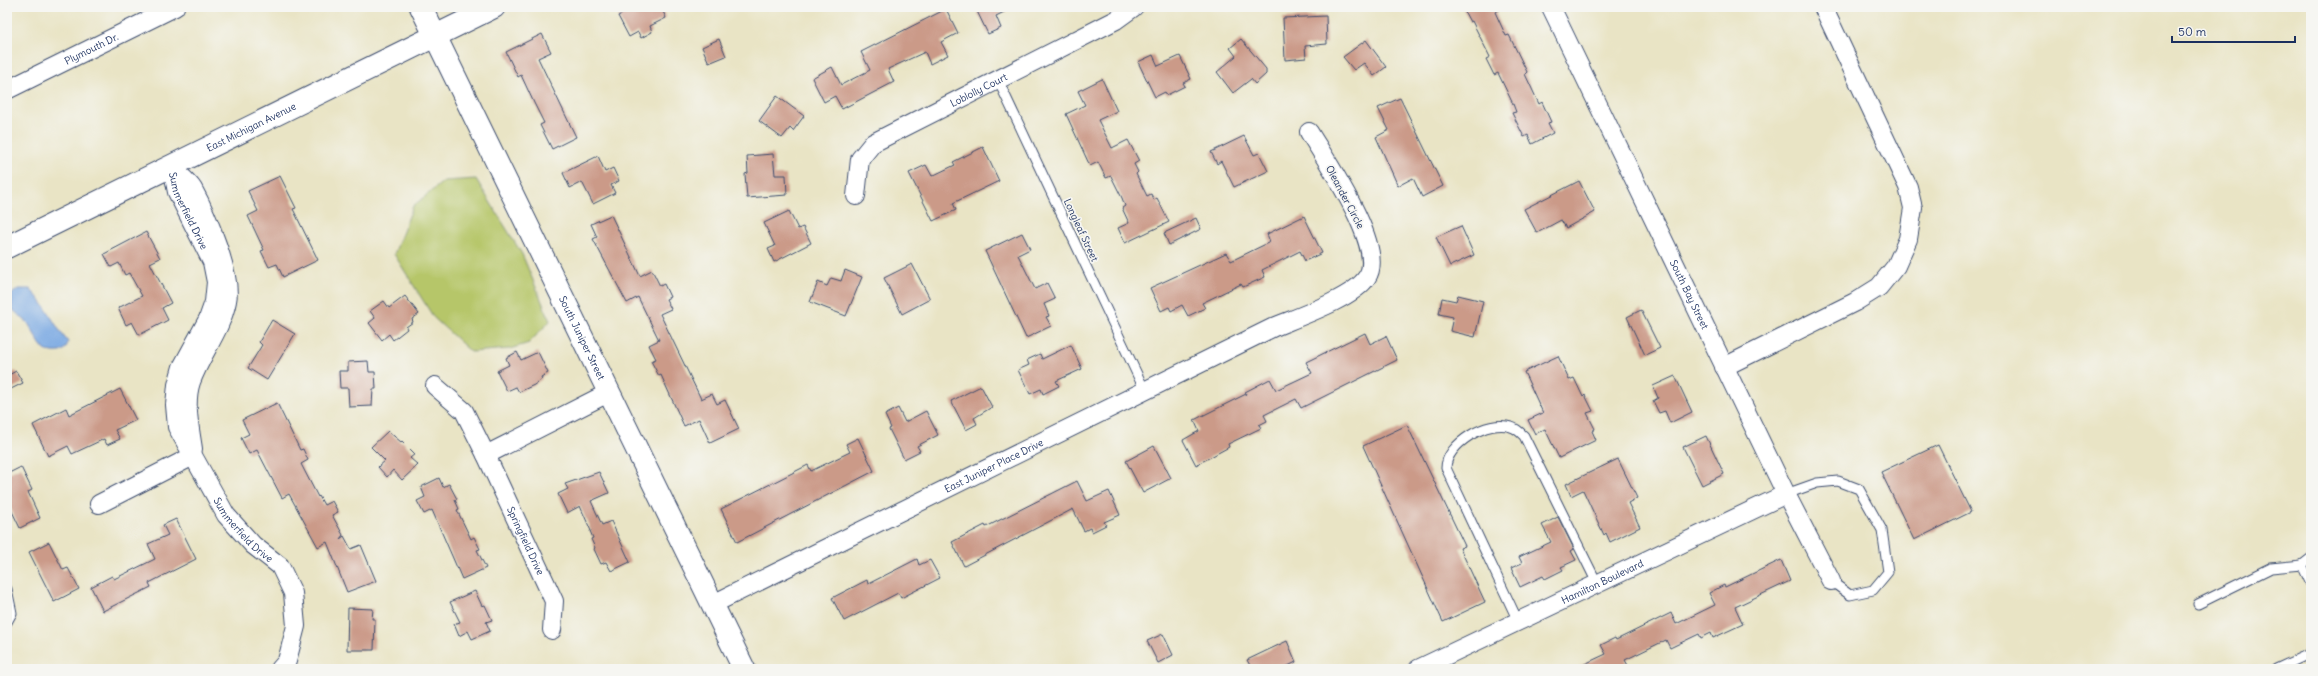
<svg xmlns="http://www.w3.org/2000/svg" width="2318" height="676" viewBox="0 0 2318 676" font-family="Delius,sans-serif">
  <rect width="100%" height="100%" fill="#f6f6f2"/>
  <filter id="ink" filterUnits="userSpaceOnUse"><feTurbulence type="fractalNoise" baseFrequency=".025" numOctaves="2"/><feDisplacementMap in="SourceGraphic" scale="8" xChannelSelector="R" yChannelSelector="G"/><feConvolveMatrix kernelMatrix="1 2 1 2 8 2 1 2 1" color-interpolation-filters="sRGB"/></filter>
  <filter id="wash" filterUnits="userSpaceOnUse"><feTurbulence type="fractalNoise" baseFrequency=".012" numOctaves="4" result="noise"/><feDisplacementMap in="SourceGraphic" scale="16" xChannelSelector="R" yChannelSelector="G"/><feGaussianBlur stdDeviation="0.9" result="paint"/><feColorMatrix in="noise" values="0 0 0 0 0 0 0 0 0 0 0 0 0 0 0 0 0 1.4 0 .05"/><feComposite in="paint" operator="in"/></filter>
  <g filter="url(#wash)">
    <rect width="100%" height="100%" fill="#e9e4c5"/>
    <path fill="#b6c669" stroke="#687a64" d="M476 179 522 254 550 321 529 343 510 349 471 352 434 318 394 254 413 206 444 181Z"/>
    <path fill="#78a7e2" stroke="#4a6ba0" d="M18 289H30C46 304 54 325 68 342 65 354 58 353 46 351L40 344 28 323 12 309V294Z"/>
    <g id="blocks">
      <g fill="#cb9a88">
        <path d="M635 7H661L666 18 650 26 652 32 641 38 638 32 629 37 618 16Z"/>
        <path d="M975 7H1014L996 16 1001 28 988 34Z"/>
        <path d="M1462 7H1505L1495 12 1506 36 1509 35 1527 72 1525 74 1539 104 1542 102 1551 122 1548 123 1553 133 1532 144 1528 135 1524 137 1512 113 1516 112 1513 104 1498 73 1494 75 1486 59 1490 57 1472 21 1470 22Z"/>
        <path d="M946 9 958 33 941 42 948 55 930 64 925 52 888 69 894 82 842 109 835 96 824 102 812 78 832 67 841 85 870 70 861 52Z"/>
        <path d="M1326 16 1327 44 1305 46 1306 58 1285 60 1283 18Z"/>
        <path d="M542 34 551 52 538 58 576 137 552 149 540 125 544 123 534 103 521 75 518 77 506 52Z"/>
        <path d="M719 39 726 56 709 63 702 47Z"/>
        <path d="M1241 39 1266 69V74L1255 84 1251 79 1233 93 1217 72 1236 56 1230 48Z"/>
        <path d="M1366 40 1386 67 1374 76 1364 63 1354 70 1343 57Z"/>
        <path d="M1153 55 1158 66 1180 56 1191 79 1183 83 1185 86 1167 95 1165 92 1155 97 1138 62Z"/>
        <path d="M1102 79 1117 111 1098 120 1112 148 1128 140 1139 161 1134 164 1138 172 1136 174 1147 196 1151 194 1154 200 1157 198 1169 222 1125 243 1118 228 1129 223 1122 208 1125 206 1122 198 1111 176 1106 178 1098 162 1090 166 1066 114 1085 105 1078 91Z"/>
        <path d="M777 96 804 116 793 131 790 128 782 138 759 121Z"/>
        <path d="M1400 98 1443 186 1422 197 1413 178 1398 186 1376 137 1389 130 1378 108Z"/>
        <path d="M1244 136 1254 155 1259 153 1268 171 1234 187 1221 161 1217 164 1211 152Z"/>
        <path d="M983 147 999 181 953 203 956 210 933 221 909 173 926 165 932 176 955 165 953 162Z"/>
        <path d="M773 154 775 175H786L787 195 747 198 745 174 748 173 747 156Z"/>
        <path d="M598 156 605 172 613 168 619 181 611 185 615 193 593 204 582 182 570 188 563 173Z"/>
        <path d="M280 176 296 208 293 209 318 260 283 277 277 264 269 267 261 251 264 250 248 216 258 211 248 191Z"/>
        <path d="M1579 181 1595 212 1566 228 1561 220 1537 233 1524 209Z"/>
        <path d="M789 211 798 229 803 227 811 243 774 262 768 249 775 246 764 223Z"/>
        <path d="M611 215 640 276 652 270 660 286 664 284 670 297 666 299 671 309 660 314 701 399 712 394 717 404 725 400 739 429 710 443 699 419 684 426 661 375 659 376 651 361 656 359 649 345 659 340 638 297 627 303 593 239 597 237 591 224Z"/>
        <path d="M1304 216 1322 253 1305 261 1300 251 1262 270 1265 277 1243 287 1241 284 1202 303 1205 308 1188 316 1182 305 1171 311 1169 307 1161 311 1150 288 1226 253 1231 261 1270 242 1267 234Z"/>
        <path d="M1196 218 1201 229 1169 245 1164 233Z"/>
        <path d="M1461 226 1474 255 1450 266 1436 237Z"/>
        <path d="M146 232 160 258 150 263 171 303 162 308 168 320 139 335 132 322 126 325 118 308 142 296 129 273 125 275 119 263 111 267 104 254Z"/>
        <path d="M1022 233 1030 249 1018 255 1035 289 1047 283 1055 299 1044 304 1049 316 1046 317 1051 326 1026 338 985 251Z"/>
        <path d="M912 264 930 299 902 314 884 278Z"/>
        <path d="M845 270 862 277 846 316 810 302 818 282 827 286 831 278 841 281Z"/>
        <path d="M1458 295 1483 301 1475 337 1450 331 1453 317 1439 314 1442 298 1456 301Z"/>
        <path d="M405 296 419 314 412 319 413 322 406 327 407 329 393 340 389 334 382 340 369 323 375 318 370 311 384 301 389 308Z"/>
        <path d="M1641 310 1660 348 1645 355 1627 317Z"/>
        <path d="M272 320 295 334 267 380 248 368 262 345 259 342Z"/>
        <path d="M1365 333 1370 344 1386 336 1397 360 1301 408 1296 399 1264 415 1267 421 1259 425 1261 428 1228 444 1229 447 1196 465 1183 440 1199 431 1194 420 1246 394 1245 392 1270 379 1276 390 1312 373 1306 362Z"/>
        <path d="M1071 345 1082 369 1056 381 1059 386 1043 394 1041 389 1030 394 1018 370 1029 365 1027 360 1040 354 1042 359Z"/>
        <path d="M517 352 521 360 538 352 548 373 541 377 542 379 534 385 519 392 516 387 507 391 497 371 509 365 506 358Z"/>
        <path d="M1558 356 1569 380 1574 378 1583 397 1585 395 1593 411 1587 413 1595 429 1592 431 1596 440 1559 458 1545 429 1535 434 1528 420 1543 413 1524 372Z"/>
        <path d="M368 361 369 372H375L376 389H373L372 406 349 407 348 388H340L339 371H348V362Z"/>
        <path d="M16 371 23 383 7 391V376Z"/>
        <path d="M1675 376 1692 412 1670 423 1665 411 1659 413 1653 401 1658 398 1653 386Z"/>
        <path d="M981 386 992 407 974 418 977 424 966 430 951 401Z"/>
        <path d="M120 389 136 420 115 430 120 439 107 445 104 439 72 454 68 446 48 456 33 425 66 408 69 415Z"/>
        <path d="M277 403 300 450 303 449 308 460 301 464 318 497 319 496 324 505 332 501 338 512 332 515 343 535 340 539 344 536 351 549 361 545 376 581 347 592 327 542 318 547 289 494 282 498 257 450 249 454 241 438 249 434 242 420Z"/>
        <path d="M898 408 905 422 926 411 938 435 917 446 920 451 904 459 889 429 891 428 885 415Z"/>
        <path d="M1407 425 1465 546 1460 548 1485 602 1443 622 1363 446Z"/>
        <path d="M388 431 401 442 402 441 415 454 410 458 418 465 402 480 393 470 387 477 378 467 385 461 371 447Z"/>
        <path d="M1706 436 1724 474 1702 485 1683 447Z"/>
        <path d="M858 438 874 471 737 542 721 509 808 465 811 471 850 452 846 444Z"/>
        <path d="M1938 445 1971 512 1914 540 1881 472Z"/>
        <path d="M1154 446 1171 478 1143 493 1126 461Z"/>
        <path d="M1618 459 1637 498 1628 503 1640 527 1610 542 1606 533 1604 535 1583 490 1571 496 1566 484Z"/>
        <path d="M21 467 32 490 28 492 40 518 20 528 7 501V474Z"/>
        <path d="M599 472 609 493 591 501 602 525 611 521 630 562 611 571 606 562 601 564 594 549 595 548 591 539 593 538 590 531H591L580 506 567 513 558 494 568 489 565 484Z"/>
        <path d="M439 478 443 487 449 484 457 499 455 500 459 509 457 510 471 539 474 537 480 549 477 550 486 568 462 579 432 510 424 514 417 501 425 497 421 487Z"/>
        <path d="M1077 481 1087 501 1109 491 1120 515 1104 522 1106 525 1092 532 1090 528 1084 531 1073 509 964 566 952 542 985 525 986 527Z"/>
        <path d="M1558 517 1574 549 1571 551 1576 560 1561 567 1563 570 1545 579 1543 576 1520 587 1511 568 1522 563 1519 557 1551 542 1542 525Z"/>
        <path d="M176 519 196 559 149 583 151 587 103 611 91 587 112 576 114 579 155 559 148 544 168 535 163 525Z"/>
        <path d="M49 542 63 570 68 568 79 589 54 602 29 552Z"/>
        <path d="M917 559 919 565 930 560 940 578 901 598 898 593 844 621 832 598 867 580 868 584Z"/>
        <path d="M1781 560 1790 581 1735 607 1743 624 1713 638 1711 633 1701 638 1699 634 1670 648 1666 640 1625 660 1630 669H1574L1606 654 1601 645 1615 638 1616 640 1671 613 1676 624 1715 605 1709 593 1724 585 1725 587Z"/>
        <path d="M475 591 482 606 485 605 492 620 486 622 490 631 472 639 468 631 459 636 454 624 460 622 450 602Z"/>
        <path d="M348 608 373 609 372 619H375L374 650H347Z"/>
        <path d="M1163 634 1173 655 1158 663 1147 641Z"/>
        <path d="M1287 641 1296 662 1282 669H1252L1247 660Z"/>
      </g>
    </g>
  </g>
  <g filter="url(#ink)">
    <use href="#blocks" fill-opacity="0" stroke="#3a4a6d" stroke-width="1"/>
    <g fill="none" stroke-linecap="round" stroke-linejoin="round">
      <defs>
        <g id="service">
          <path d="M997 78 1145 391"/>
          <path d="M1786 494 1817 483 1838 481 1859 489 1882 530 1888 572 1873 590 1850 595 1831 581"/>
          <path d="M2311 558 2302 565 2311 584"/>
          <path d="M7 589 12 613 7 622"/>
          <path d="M2198 604 2271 568 2302 565"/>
          <path d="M1518 621 1446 468C1446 444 1488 419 1511 427 1516 428 1520 432 1524 436L1597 583"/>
          <path d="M2276 669 2311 653"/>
        </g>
        <g id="minor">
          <path id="s1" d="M1551 7 1786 494 1831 581"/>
          <path id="s2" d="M7 90 175 7"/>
          <path id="s3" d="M172 167 177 192 212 262 216 282 214 302 208 319 182 367 177 385 175 405 177 427 226 515 253 545 280 566 293 593 296 626 287 661 280 669"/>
          <path d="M172 167C178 174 188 181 193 189 206 213 233 276 227 301 221 331 201 354 191 382 184 403 190 428 193 449"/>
          <path id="s4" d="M856 196 860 159 873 143 1116 20 1134 7"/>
          <path d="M1724 367 1855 302 1879 287 1896 266 1908 239 1913 208 1908 187 1823 7"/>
          <path id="s5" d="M435 386 464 411 486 455 554 601 552 630"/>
          <path d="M486 455 610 392"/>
          <path d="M99 504 193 456"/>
          <path id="s6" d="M713 604 1274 327C1298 317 1354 298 1367 277 1387 249 1325 159 1309 132"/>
          <path id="s7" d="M1418 669 1786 494"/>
        </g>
        <g id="tertiary">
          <path id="s8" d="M421 7 744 669"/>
          <path id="s9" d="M7 247 494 7"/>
        </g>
      </defs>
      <use href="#service" stroke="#3a4a6d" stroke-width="11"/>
      <use href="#minor" stroke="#3a4a6d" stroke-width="20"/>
      <use href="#tertiary" stroke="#3a4a6d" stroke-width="24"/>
      <use href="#service" stroke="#fff" stroke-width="9"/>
      <use href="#minor" stroke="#fff" stroke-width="18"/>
      <use href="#tertiary" stroke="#fff" stroke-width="22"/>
    </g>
  </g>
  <g text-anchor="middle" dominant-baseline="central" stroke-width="3.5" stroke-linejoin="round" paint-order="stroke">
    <g font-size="10" fill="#1b2f5e" stroke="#f6f6f2">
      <text stroke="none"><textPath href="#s2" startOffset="94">Plymouth Dr.</textPath></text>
      <text stroke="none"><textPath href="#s4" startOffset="176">Loblolly Court</textPath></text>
      <text stroke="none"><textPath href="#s9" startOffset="272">East Michigan Avenue</textPath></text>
      <text transform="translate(1345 197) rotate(62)">Oleander Circle</text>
      <text stroke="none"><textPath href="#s3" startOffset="47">Summerfield Drive</textPath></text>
      <text transform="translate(1081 230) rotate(65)">Longleaf Street</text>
      <text stroke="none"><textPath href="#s1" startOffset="319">South Bay Street</textPath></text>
      <text stroke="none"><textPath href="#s8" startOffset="368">South Juniper Street</textPath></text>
      <text stroke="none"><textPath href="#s6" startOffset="313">East Juniper Place Drive</textPath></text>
      <text stroke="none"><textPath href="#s3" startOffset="401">Summerfield Drive</textPath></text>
      <text stroke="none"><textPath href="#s5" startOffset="182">Springfield Drive</textPath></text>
      <text stroke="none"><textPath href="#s7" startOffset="204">Hamilton Boulevard</textPath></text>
    </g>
  </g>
  <rect width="2318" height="676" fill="none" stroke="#f6f6f2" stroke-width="24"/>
  <path d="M2172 36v6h123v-6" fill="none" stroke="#1b2f5e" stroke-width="2"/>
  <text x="2178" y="36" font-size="12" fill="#1b2f5e" stroke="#f6f6f2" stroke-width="3" paint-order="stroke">50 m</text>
</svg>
